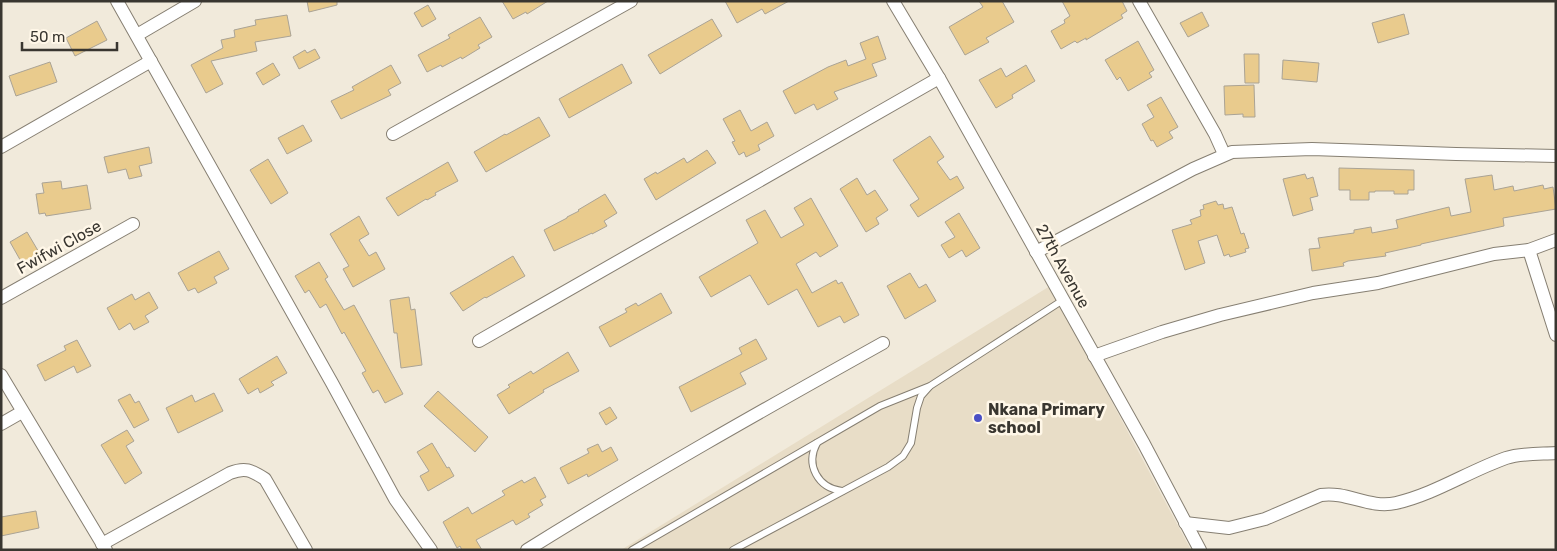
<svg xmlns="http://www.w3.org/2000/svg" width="1557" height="551" viewBox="0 0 1557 551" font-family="Rubik,sans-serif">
  <rect width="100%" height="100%" fill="#f1eadb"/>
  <path fill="#e8ddc7" d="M1050 286 1191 550H621Z"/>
  <g fill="#e9cb8d" stroke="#aaa395">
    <path d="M307 1H337V5L309 12Z"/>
    <path d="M502 1H548L527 14 526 12 513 19Z"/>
    <path d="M725 1H789L765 14 762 9 737 23Z"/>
    <path d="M979 1H1002L1014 22 986 38 989 42 965 55 949 27 983 7Z"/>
    <path d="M1062 1H1122L1127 11 1121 15 1123 18 1086 40V38L1077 43 1075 41 1061 49 1051 31 1065 23 1064 20 1070 16Z"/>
    <path d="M428 5 436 19 422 27 414 13Z"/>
    <path d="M1202 12 1209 26 1188 37 1180 23Z"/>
    <path d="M1404 14 1409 34 1378 43 1372 23Z"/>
    <path d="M287 15 291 36 255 42 257 51 211 61 223 84 206 93 191 65 223 48 221 40 235 37 234 30 256 25 255 20Z"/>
    <path d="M480 17 492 37 478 45 480 48 462 59 461 57 442 67 441 65 427 72 418 55 450 38 448 35Z"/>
    <path d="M712 19 722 36 660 74 648 55Z"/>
    <path d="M97 21 107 40 75 56 66 38Z"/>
    <path d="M878 36 886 59 872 64 877 76 834 92 838 99 817 110 814 104 795 114 783 91 828 67 846 60 848 66 866 59 860 43Z"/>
    <path d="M1138 41 1154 70 1149 73 1152 77 1128 91 1120 77 1117 80 1105 60Z"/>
    <path d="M315 49 320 58 299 69 293 57 305 50 307 53Z"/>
    <path d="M1244 54H1259V83H1245Z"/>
    <path d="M1283 60 1319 63 1317 82 1282 79Z"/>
    <path d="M50 62 57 82 16 96 9 76Z"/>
    <path d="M273 63 280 75 263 85 256 73Z"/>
    <path d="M622 64 632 83 569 118 559 99Z"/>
    <path d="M391 65 401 83 388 90 391 95 341 119 331 101 354 90 352 87Z"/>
    <path d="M1026 65 1035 81 1012 95 1013 98 996 108 979 80 1001 68 1006 77Z"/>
    <path d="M1254 85 1255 117H1243V114L1225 115 1224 86Z"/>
    <path d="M1161 97 1178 127 1169 132 1173 138 1157 147 1153 140 1151 141 1142 124 1154 117 1147 105Z"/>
    <path d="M740 110 751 131 767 122 774 136 758 145 760 150 746 157 744 152 739 155 732 142 735 141 723 119Z"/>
    <path d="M539 117 550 136 486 172 474 152 505 134 506 135Z"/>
    <path d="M303 125 312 141 287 154 278 138Z"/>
    <path d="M930 136 944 157 937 162 950 180 957 176 964 188 918 217 910 205 919 199 893 160Z"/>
    <path d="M149 147 152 163 139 166 142 176 129 179 126 169 108 173 104 157Z"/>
    <path d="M707 150 716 163 656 200 644 179 656 172 657 174 684 158 687 163Z"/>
    <path d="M268 159 288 193 271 204 250 170Z"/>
    <path d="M448 162 458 181 435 193 436 195 427 200 426 199 398 216 386 198Z"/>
    <path d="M1339 168 1414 170V190H1408V194H1394V191H1375V192H1369V200H1350V190H1339Z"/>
    <path d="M1305 174 1307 179 1313 177 1318 196 1310 198 1313 210 1293 216 1283 179Z"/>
    <path d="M1492 175 1494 190 1513 186 1514 191 1543 185 1544 189 1553 187 1556 209 1503 218 1504 226 1421 244V245L1385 253 1386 256 1348 261 1343 263 1344 266 1312 271 1309 249 1320 248 1318 238 1354 233V230L1371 227 1372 233 1398 228 1396 220 1449 207 1451 216 1471 212 1465 179Z"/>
    <path d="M857 178 867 195 875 190 888 210 876 218 879 224 866 232 840 189Z"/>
    <path d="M61 181 62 189 87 185 91 209 46 216 45 213 39 214 36 194 44 193 42 183Z"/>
    <path d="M605 194 617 213 604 221 607 226 592 234V233L554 251 544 230 567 218V217L579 211 578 210Z"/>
    <path d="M811 198 838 246 820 257 816 252 796 264 812 293 836 280 838 284 842 282 859 315 844 323 840 316 818 327 797 289 768 305 750 275 711 297 699 277 758 243 746 220 765 210 781 238 804 225 794 208Z"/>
    <path d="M1216 201 1218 205 1223 204 1224 209 1232 207 1241 234 1244 233 1249 248 1245 249 1246 252 1230 257 1229 254 1224 256 1217 235 1198 241 1205 263 1185 270 1172 230 1192 224 1190 220 1201 216 1200 210 1204 209 1203 205Z"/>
    <path d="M959 213 980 248 966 257 962 250 949 258 941 245 955 237 945 222Z"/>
    <path d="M359 216 369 234 359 240 369 256 376 252 385 269 353 287 343 269 349 266 330 234Z"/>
    <path d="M27 232 40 254 23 265 10 242Z"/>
    <path d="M219 251 229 269 214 277 217 283 198 293 195 288 188 291 178 273Z"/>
    <path d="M513 256 525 276 486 298 485 297 463 311 450 293Z"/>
    <path d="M319 262 328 277 325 279 344 310 354 305 403 394 385 403 378 390 373 393 362 373 366 371 344 332 342 334 326 304 320 308 309 290 305 293 295 276Z"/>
    <path d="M910 273 919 288 926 284 936 301 905 319 887 286Z"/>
    <path d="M149 292 158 308 145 316 149 322 134 330 130 323 119 330 107 308 132 294 135 300Z"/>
    <path d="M661 293 672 313 610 347 599 327 627 312 625 309 636 303 638 306Z"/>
    <path d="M409 297 411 310 415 309 422 365 401 368 397 333H394L390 300Z"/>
    <path d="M756 339 767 359 740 373 746 384 691 412 679 387 742 354 739 348Z"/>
    <path d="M77 340 91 366 77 373 74 366 45 381 37 365 66 350 64 346Z"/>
    <path d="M568 352 579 371 543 390 544 392 509 414 497 395 510 387 508 385 531 371 533 374Z"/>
    <path d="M277 356 287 373 271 382 274 385 260 393 258 388 248 394 239 379Z"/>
    <path d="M438 391 488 437 475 452 424 406Z"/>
    <path d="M214 393 223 411 178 433 166 408 192 395 195 402Z"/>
    <path d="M130 394 135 403 139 401 149 420 134 428 118 400Z"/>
    <path d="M610 407 617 418 606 425 599 413Z"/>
    <path d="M127 430 134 441 126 446 142 473 125 484 101 445Z"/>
    <path d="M432 443 447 468 449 467 454 476 428 491 420 476 429 471 417 452Z"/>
    <path d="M598 444 602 452 611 447 618 460 588 477 587 474 568 484 560 468 589 453 587 449Z"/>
    <path d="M535 477 546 497 540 500 543 505 528 514 530 517 516 525 513 520 476 540 482 550H462L460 546 457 548 443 522 468 507 472 514 505 495 502 491 522 480 524 483Z"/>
    <path d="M36 511 39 528 1 536V517Z"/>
  </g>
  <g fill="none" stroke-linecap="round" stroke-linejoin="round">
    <defs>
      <g id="service">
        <path d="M817 443C805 465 818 488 842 491"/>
        <path d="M632 550 880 406 930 386 1063 300"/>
        <path d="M733 550 888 467 903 456 911 443 917 408 921 396 929 387"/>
      </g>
      <g id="minor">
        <path d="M117 1 332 383 395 499 431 550"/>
        <path d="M893 1 939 78 1144 444 1200 550"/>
        <path d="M1139 1 1215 134 1224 154"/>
        <path d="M137 35 195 1"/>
        <path d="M393 134 631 1"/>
        <path d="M1 147 151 61"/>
        <path d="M1529 250 1556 335"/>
        <path d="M1036 252 1193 169 1232 152 1312 149 1456 154 1556 156"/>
        <path d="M1 298 133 224"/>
        <path d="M479 341 939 78"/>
        <path d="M1094 356 1162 332 1220 315 1313 293 1378 283 1494 254 1529 250 1556 240"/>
        <path d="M1 375 106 550"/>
        <path d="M1 424 22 412"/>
        <path d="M1185 523 1229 528 1265 519 1321 495C1347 491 1369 509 1396 503 1435 494 1469 471 1506 458 1521 453 1540 454 1556 453"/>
        <path d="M102 544 230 473C245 467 251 470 265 479L306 550"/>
        <path d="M527 550C644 477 763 410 883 343"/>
      </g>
    </defs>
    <use href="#service" stroke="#867f72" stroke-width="8"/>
    <use href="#minor" stroke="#867f72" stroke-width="14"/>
    <use href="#service" stroke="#fff" stroke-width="6"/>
    <use href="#minor" stroke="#fff" stroke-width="12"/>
  </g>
  <circle fill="#4a4fc5" stroke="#fff7e8" stroke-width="2" cx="978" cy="418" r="5"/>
  <g text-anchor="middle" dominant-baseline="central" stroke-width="5" stroke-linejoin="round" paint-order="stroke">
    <g font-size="16" fill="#393630" stroke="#fff7e8">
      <text transform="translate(59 247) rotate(-29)">Fwifwi Close</text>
      <text transform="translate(1063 266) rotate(61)">27th Avenue</text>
    </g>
    <g font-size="16" font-weight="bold" fill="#393630" stroke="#fff7e8" text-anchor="start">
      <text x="988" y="409">Nkana Primary<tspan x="988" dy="18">school</tspan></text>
    </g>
  </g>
  <rect width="1557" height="551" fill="none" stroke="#393630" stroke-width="5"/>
  <path d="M22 42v8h95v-8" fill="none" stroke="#393630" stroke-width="2.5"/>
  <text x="30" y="42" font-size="15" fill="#393630" stroke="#fff7e8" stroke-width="4" paint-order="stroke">50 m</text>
</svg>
